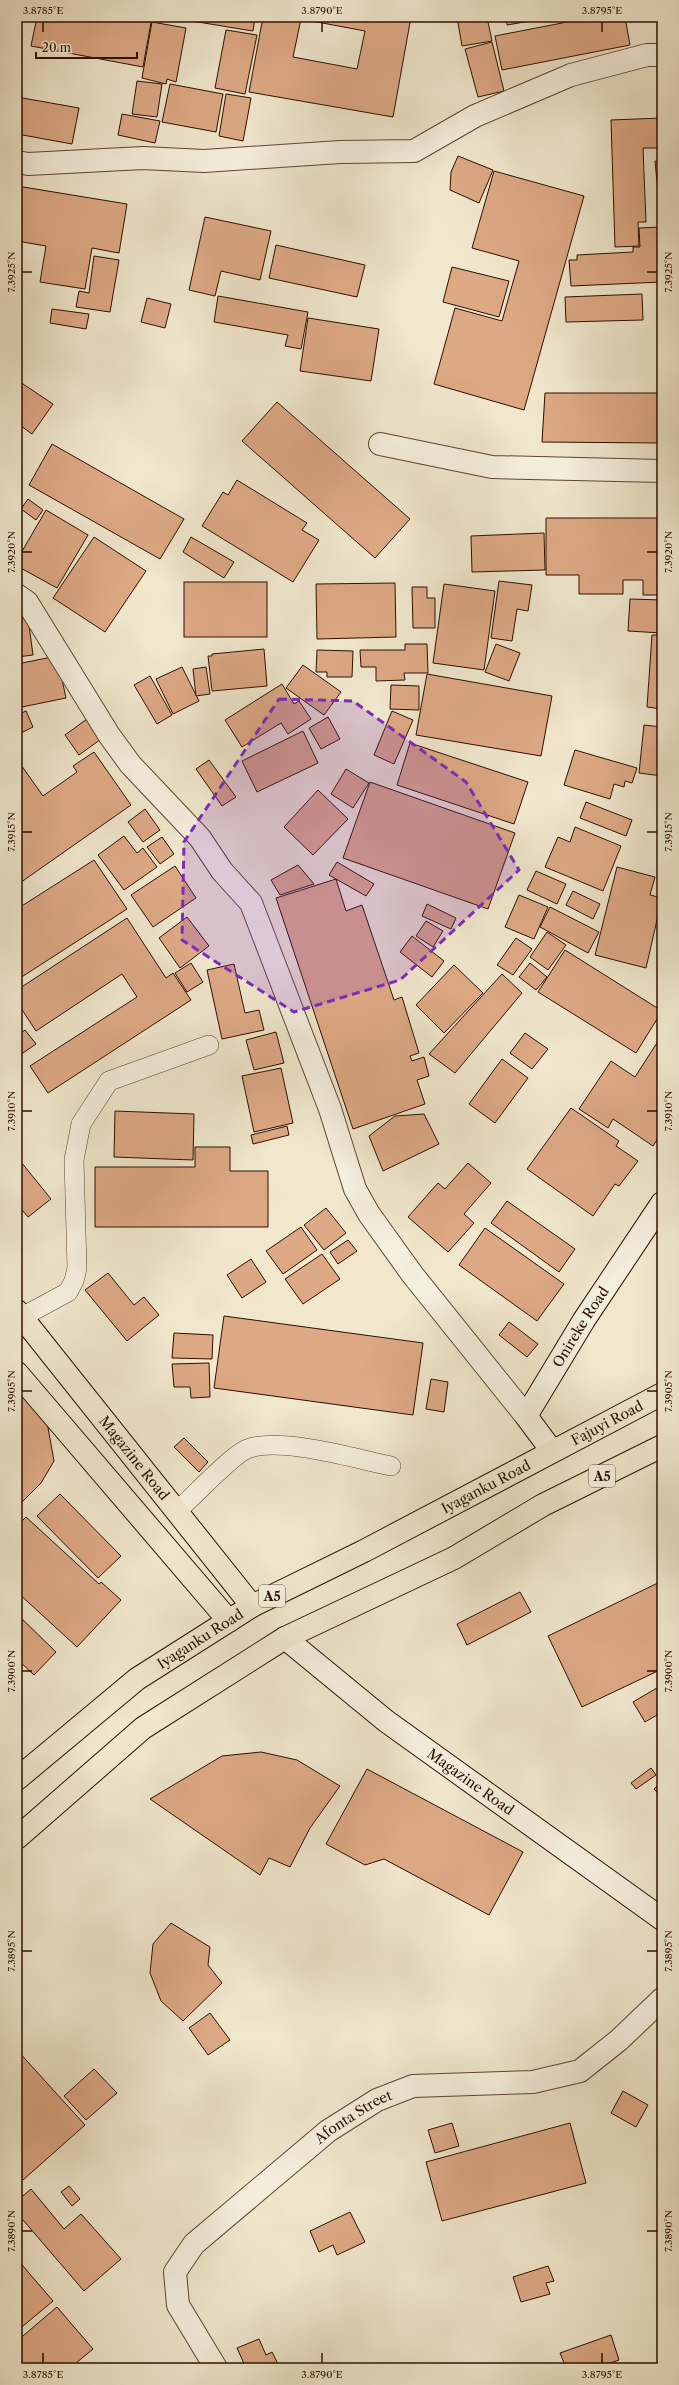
<svg xmlns="http://www.w3.org/2000/svg" width="679" height="2385" viewBox="0 0 679 2385" font-family="'Libre Caslon Text',serif">
  <rect width="100%" height="100%" fill="#f0e7cd"/>
  <filter id="stains"><feTurbulence type="fractalNoise" baseFrequency=".005" numOctaves="4"/><feColorMatrix values="0 0 0 0 .2 0 0 0 0 .09 0 0 0 0 .02 0 0 0 .5 -.17"/></filter>
  <radialGradient id="worn" r=".72"><stop offset=".6" stop-color="#630" stop-opacity="0"/><stop offset="1" stop-color="#630" stop-opacity=".3"/></radialGradient>
  <g fill="#dda985" stroke="#2c0f00" fill-rule="evenodd">
    <path d="M37 17H87L113 22 114 17H152L143 67 31 46Z"/>
    <path d="M167 17H255L253 31Z"/>
    <path d="M263 17H411L393 117 249 92ZM301 19 365 31 357 69 293 57Z"/>
    <path d="M457 17H487L492 41 462 46Z"/>
    <path d="M506 17H554L507 25Z"/>
    <path d="M593 17H625L630 45 502 70 495 36Z"/>
    <path d="M152 22 186 28 176 82 167 79 166 84 142 78Z"/>
    <path d="M226 30 257 35 245 94 215 88Z"/>
    <path d="M492 42 504 91 478 97 465 49Z"/>
    <path d="M137 81 162 84 157 117 132 114Z"/>
    <path d="M170 84 223 94 216 132 162 122Z"/>
    <path d="M226 94 251 98 243 141 219 136Z"/>
    <path d="M17 97 79 108 72 144 17 134Z"/>
    <path d="M122 114 160 121 155 143 118 135Z"/>
    <path d="M662 118V148H643L646 222H638L639 246 615 247 611 120Z"/>
    <path d="M458 156 493 170 479 203 450 190 451 172Z"/>
    <path d="M655 161H662V225H661Z"/>
    <path d="M494 171 584 196 524 410 434 384 455 308 502 321 519 261 472 248Z"/>
    <path d="M17 186 127 204 119 253 92 248 85 289 40 282 46 246 17 241Z"/>
    <path d="M205 217 271 231 260 280 221 271 215 296 189 290Z"/>
    <path d="M662 227V282L571 286 569 260H577V255L633 252V247H640L639 228Z"/>
    <path d="M276 245 365 265 357 297 269 278Z"/>
    <path d="M94 256 119 260 110 312 76 307 79 291 89 293Z"/>
    <path d="M452 267 509 281 499 317 443 302Z"/>
    <path d="M642 294 643 320 566 322 565 297Z"/>
    <path d="M218 296 308 312 301 349 285 346 288 335 214 322Z"/>
    <path d="M147 298 171 304 165 328 141 322Z"/>
    <path d="M52 309 89 314 86 329 50 323Z"/>
    <path d="M308 318 379 329 371 381 300 371Z"/>
    <path d="M17 380 53 404 32 434 17 423Z"/>
    <path d="M545 393H662V443L542 442Z"/>
    <path d="M277 402 410 519 375 558 242 441Z"/>
    <path d="M52 444 184 519 160 559 29 485Z"/>
    <path d="M237 480 307 523 302 530 319 540 293 582 202 526 223 492 228 495Z"/>
    <path d="M28 499 43 510 36 520 21 509Z"/>
    <path d="M46 510 88 535 57 588 17 566V560Z"/>
    <path d="M546 518H662V595H643V580H623V594H579V575H546Z"/>
    <path d="M544 533 545 570 472 572 471 536Z"/>
    <path d="M94 537 146 571 105 632 53 598Z"/>
    <path d="M191 537 234 562 224 578 183 552Z"/>
    <path d="M499 581 532 585 528 611 517 609 512 641 491 638Z"/>
    <rect x="184" y="582" width="83" height="55"/>
    <path d="M395 583 396 637 317 639 316 584Z"/>
    <path d="M444 584 495 591 484 670 433 663Z"/>
    <path d="M412 587H427V598H435V628H413Z"/>
    <path d="M630 599 662 600V633L628 631Z"/>
    <path d="M28 618 33 655 17 657V619Z"/>
    <path d="M652 635H662V709L647 707Z"/>
    <path d="M405 644H427L428 673H404L405 680 376 681V667H361L360 650H405Z"/>
    <path d="M496 644 520 653 509 681 485 672Z"/>
    <path d="M264 649 267 686 212 691 208 656H212V654Z"/>
    <path d="M317 650 353 651 352 677H327V672H316Z"/>
    <path d="M57 656 66 698 17 708V664Z"/>
    <path d="M303 665 341 692 324 715 286 688Z"/>
    <path d="M182 667 199 701 173 714 156 679Z"/>
    <path d="M206 667 210 694 196 696 193 669Z"/>
    <path d="M427 674 552 696 541 756 416 735Z"/>
    <path d="M150 676 172 715 157 724 134 685Z"/>
    <path d="M282 684 294 704 299 701 311 719 288 734 281 723 242 747 225 720Z"/>
    <path d="M391 685 419 686V710L390 709Z"/>
    <path d="M26 711 33 727 17 735V715Z"/>
    <path d="M392 711 413 720 394 764 374 755Z"/>
    <path d="M328 717 340 739 321 749 309 728Z"/>
    <path d="M87 719 101 739 79 755 65 735Z"/>
    <path d="M644 725 662 727V776L639 773Z"/>
    <path d="M303 731 318 763 257 792 242 761Z"/>
    <path d="M410 743 528 782 514 824 397 785Z"/>
    <path d="M575 750 637 768 632 783 625 781 624 787 614 784 610 799 564 785Z"/>
    <path d="M94 752 131 805 17 885V763L19 762 43 796 77 772 73 766Z"/>
    <path d="M209 760 236 797 222 806 196 769Z"/>
    <path d="M346 769 369 783 353 808 331 794Z"/>
    <path d="M370 782 515 833 488 909 343 858Z"/>
    <path d="M318 790 348 819 313 855 284 827Z"/>
    <path d="M586 802 632 820 626 836 580 818Z"/>
    <path d="M145 809 160 830 143 842 128 822Z"/>
    <path d="M575 827 621 846 603 891 545 867 558 837 570 842Z"/>
    <path d="M124 836 137 853 143 848 157 867 124 890 98 855Z"/>
    <path d="M162 837 174 854 160 864 147 847Z"/>
    <path d="M94 860 127 909 17 980V909Z"/>
    <path d="M337 862 374 884 366 896 329 875Z"/>
    <path d="M298 865 314 884 280 895 271 880Z"/>
    <path d="M175 866 196 898 153 927 131 895Z"/>
    <path d="M617 867 655 877 650 895 662 898 646 968 595 955Z"/>
    <path d="M536 871 566 884 557 904 527 890Z"/>
    <path d="M336 879 346 911 362 905 394 1000 402 997 419 1053 410 1056 412 1061 424 1057 429 1076 417 1080 425 1104 353 1129 276 898Z"/>
    <path d="M573 891 600 904 593 919 566 905Z"/>
    <path d="M519 895 548 907 534 939 505 927Z"/>
    <path d="M427 904 456 918 451 929 422 916Z"/>
    <path d="M550 907 599 932 588 953 540 927Z"/>
    <path d="M187 917 209 946 180 968 159 938Z"/>
    <path d="M127 918 166 978 173 973 191 1000 48 1093 30 1066 137 997 122 974 36 1031 17 1002V990Z"/>
    <path d="M426 921 443 931 433 947 416 936Z"/>
    <path d="M547 932 566 945 548 970 530 957Z"/>
    <path d="M412 936 444 961 432 977 400 952Z"/>
    <path d="M516 938 532 949 513 975 497 965Z"/>
    <path d="M565 950 662 1011 636 1053 538 992Z"/>
    <path d="M191 963 203 982 187 992 175 973Z"/>
    <path d="M530 963 547 977 536 990 519 977Z"/>
    <path d="M234 964 245 1013 259 1010 264 1030 222 1039 207 970Z"/>
    <path d="M454 965 483 993 444 1033 416 1005Z"/>
    <path d="M502 974 522 993 455 1073 429 1054Z"/>
    <path d="M25 1030 36 1044 17 1057V1036Z"/>
    <path d="M276 1032 284 1063 254 1070 246 1040Z"/>
    <path d="M525 1033 548 1049 532 1069 510 1053Z"/>
    <path d="M662 1035V1132L653 1146 613 1119 608 1128 579 1109 611 1061 635 1077Z"/>
    <path d="M502 1059 528 1078 495 1123 469 1104Z"/>
    <path d="M281 1068 293 1123 254 1132 242 1076Z"/>
    <path d="M571 1108 619 1141 616 1146 638 1161 619 1186 615 1184 593 1216 527 1169Z"/>
    <path d="M115 1111 194 1114 193 1160 114 1157Z"/>
    <path d="M424 1114 439 1144 383 1171 369 1136 395 1116Z"/>
    <path d="M287 1126 289 1135 253 1144 251 1135Z"/>
    <path d="M195 1147H230V1171H268V1227H95V1167H195Z"/>
    <path d="M17 1157 51 1199 28 1217 17 1204Z"/>
    <path d="M468 1163 491 1183 464 1214 474 1223 448 1252 408 1217 438 1183 445 1189Z"/>
    <path d="M507 1201 575 1249 559 1272 491 1223Z"/>
    <path d="M326 1208 346 1233 324 1250 304 1225Z"/>
    <path d="M301 1227 317 1250 283 1274 266 1251Z"/>
    <path d="M485 1228 564 1284 537 1321 459 1265Z"/>
    <path d="M348 1240 357 1251 338 1264 330 1252Z"/>
    <path d="M322 1254 340 1279 303 1304 285 1279Z"/>
    <path d="M251 1259 266 1282 242 1298 227 1275Z"/>
    <path d="M108 1273 134 1305 144 1297 159 1315 127 1341 85 1290Z"/>
    <path d="M224 1316 423 1343 413 1415 214 1388Z"/>
    <path d="M509 1322 538 1344 527 1357 499 1335Z"/>
    <path d="M174 1333 213 1335 212 1359 172 1358Z"/>
    <path d="M209 1363 210 1397 191 1398 190 1387H174L172 1364Z"/>
    <path d="M431 1379 448 1382 444 1412 426 1409Z"/>
    <path d="M17 1383 45 1411 54 1461 41 1483 17 1507Z"/>
    <path d="M184 1438 208 1462 199 1472 174 1447Z"/>
    <path d="M60 1494 121 1556 98 1578 37 1516Z"/>
    <path d="M26 1517 99 1584 101 1582 121 1600 77 1647 17 1592V1526Z"/>
    <path d="M662 1581V1669L582 1707 548 1636Z"/>
    <path d="M520 1592 531 1612 467 1645 457 1624Z"/>
    <path d="M17 1614 56 1652 34 1675 17 1659Z"/>
    <path d="M662 1685V1712L645 1722 633 1702Z"/>
    <path d="M261 1752 297 1760 340 1786 310 1828 290 1867 269 1858 260 1875 150 1799 222 1756Z"/>
    <path d="M651 1768 656 1775 636 1789 631 1783Z"/>
    <path d="M367 1769 523 1852 489 1915 384 1859 365 1865 326 1844Z"/>
    <path d="M662 1782V1798L654 1789Z"/>
    <path d="M171 1923 210 1947 208 1965 222 1983 183 2021 161 2001 150 1973 153 1944Z"/>
    <path d="M210 2013 230 2040 208 2055 189 2028Z"/>
    <path d="M17 2050 85 2125 23 2180 17 2174Z"/>
    <path d="M94 2069 117 2093 86 2120 64 2096Z"/>
    <path d="M623 2091 648 2105 636 2127 611 2113Z"/>
    <path d="M452 2123 459 2146 435 2153 428 2130Z"/>
    <path d="M570 2123 586 2183 442 2221 426 2162Z"/>
    <path d="M69 2186 80 2199 72 2206 61 2192Z"/>
    <path d="M31 2189 64 2229 81 2214 121 2259 84 2291 17 2213V2201Z"/>
    <path d="M350 2212 365 2242 337 2255 333 2245 319 2252 310 2231Z"/>
    <path d="M17 2259 53 2301 17 2331Z"/>
    <path d="M548 2266 554 2281 546 2283 550 2294 521 2302 513 2277Z"/>
    <path d="M57 2307 93 2349 70 2368H17V2341Z"/>
    <path d="M611 2335 619 2360 596 2368H566L560 2353Z"/>
    <path d="M259 2339 266 2355 272 2352 280 2368H246L237 2348Z"/>
  </g>
  <g fill="none" stroke-linecap="round" stroke-linejoin="round">
    <defs>
      <g id="lane">
        <path d="M22 1317 68 1292 74 1281 77 1268 74 1160 81 1124 109 1081 209 1045"/>
        <path d="M177 1511C192 1498 232 1455 247 1449 279 1436 356 1459 391 1466"/>
      </g>
      <g id="street">
        <path d="M17 162 28 164 143 158 204 161 340 152 414 151 475 116 571 75 647 55H662"/>
        <path d="M380 444 492 467 662 471"/>
        <path d="M17 595 27 602 109 735 130 764 200 838 222 871 251 903 330 1109 355 1189 369 1214 412 1274 526 1416"/>
        <path id="s1" d="M216 2368 178 2305 175 2272 194 2244 328 2131 377 2100 413 2086 533 2082 580 2071 619 2040 662 1999"/>
      </g>
      <g id="secondary">
        <path id="s2" d="M552 1451 526 1416 584 1320 662 1203"/>
        <path id="s3" d="M285 1638 386 1721 662 1919"/>
      </g>
      <g id="primary">
        <path id="s4" d="M17 1311 252 1606"/>
        <path d="M17 1373 229 1621"/>
      </g>
      <g id="highway">
        <path id="s5" d="M17 1779 137 1679 252 1606 364 1551 662 1394"/>
        <path d="M17 1838 143 1728 285 1638 454 1558 543 1505 662 1446"/>
      </g>
    </defs>
    <use href="#lane" stroke="#5d4533" stroke-width="20"/>
    <use href="#street" stroke="#5d4533" stroke-width="24"/>
    <use href="#secondary" stroke="#2c0f00" stroke-width="24"/>
    <use href="#primary" stroke="#2c0f00" stroke-width="24"/>
    <use href="#highway" stroke="#2c0f00" stroke-width="24"/>
    <use href="#lane" stroke="#f5efde" stroke-width="19"/>
    <use href="#street" stroke="#f5efde" stroke-width="22"/>
    <use href="#secondary" stroke="#f5efde" stroke-width="22"/>
    <use href="#primary" stroke="#f0e7cd" stroke-width="22"/>
    <use href="#highway" stroke="#f0e7cd" stroke-width="22"/>
  </g>
  <path fill="#7b2cbf" fill-opacity="0.2" stroke="#7b2cbf" stroke-width="3" stroke-dasharray="8 5" stroke-linejoin="round" d="M279 699 353 701 466 782 519 870 400 980 294 1012 182 940 184 842Z"/>
  <path fill="none" stroke="#2c0f00" stroke-width="1.5" d="M43 22V32M322 22V32M602 22V32M22 272H32M647 272H657M22 552H32M647 552H657M22 832H32M647 832H657M22 1111H32M647 1111H657M22 1391H32M647 1391H657M22 1671H32M647 1671H657M22 1951H32M647 1951H657M22 2231H32M647 2231H657M43 2353V2363M322 2353V2363M602 2353V2363"/>
  <g text-anchor="middle" dominant-baseline="central" stroke-width="3" stroke-linejoin="round" paint-order="stroke">
    <g fill="#f5efde" stroke="#685243" stroke-width="1">
      <rect x="589" y="1465" width="26" height="22" rx="3"/>
      <rect x="259" y="1585" width="26" height="22" rx="3"/>
    </g>
    <g font-size="13" font-weight="bold" fill="#2c0f00">
      <text x="602" y="1476">A5</text>
      <text x="272" y="1596">A5</text>
    </g>
    <g font-size="14" fill="#2c0f00" stroke="#f5efde">
      <text stroke="none"><textPath href="#s2" startOffset="148">Onireke Road</textPath></text>
      <text stroke="none"><textPath href="#s5" startOffset="692">Fajuyi Road</textPath></text>
      <text stroke="none"><textPath href="#s4" startOffset="188">Magazine Road</textPath></text>
      <text stroke="none"><textPath href="#s5" startOffset="555">Iyaganku Road</textPath></text>
      <text stroke="none"><textPath href="#s5" startOffset="231">Iyaganku Road</textPath></text>
      <text stroke="none"><textPath href="#s3" startOffset="235">Magazine Road</textPath></text>
      <text stroke="none"><textPath href="#s1" startOffset="345">Afonta Street</textPath></text>
    </g>
  </g>
  <rect width="679" height="2385" fill="none" stroke="#f0e7cd" stroke-width="44"/>
  <path d="M36 52v6h101v-6" fill="none" stroke="#2c0f00" stroke-width="2"/>
  <text x="42" y="52" font-size="12" fill="#2c0f00" stroke="#f5efde" stroke-width="3" paint-order="stroke">20 m</text>
  <rect x="22" y="22" width="635" height="2341" fill="none" stroke="#2c0f00" stroke-width="1.5"/>
  <g font-size="10" text-anchor="middle" fill="#2c0f00">
    <text x="43" y="14">3.8785°E</text>
    <text x="322" y="14">3.8790°E</text>
    <text x="602" y="14">3.8795°E</text>
    <text transform="translate(11 272) rotate(-90)" y="4">7.3925°N</text>
    <text transform="translate(668 272) rotate(-90)" y="4">7.3925°N</text>
    <text transform="translate(11 552) rotate(-90)" y="4">7.3920°N</text>
    <text transform="translate(668 552) rotate(-90)" y="4">7.3920°N</text>
    <text transform="translate(11 832) rotate(-90)" y="4">7.3915°N</text>
    <text transform="translate(668 832) rotate(-90)" y="4">7.3915°N</text>
    <text transform="translate(11 1111) rotate(-90)" y="4">7.3910°N</text>
    <text transform="translate(668 1111) rotate(-90)" y="4">7.3910°N</text>
    <text transform="translate(11 1391) rotate(-90)" y="4">7.3905°N</text>
    <text transform="translate(668 1391) rotate(-90)" y="4">7.3905°N</text>
    <text transform="translate(11 1671) rotate(-90)" y="4">7.3900°N</text>
    <text transform="translate(668 1671) rotate(-90)" y="4">7.3900°N</text>
    <text transform="translate(11 1951) rotate(-90)" y="4">7.3895°N</text>
    <text transform="translate(668 1951) rotate(-90)" y="4">7.3895°N</text>
    <text transform="translate(11 2231) rotate(-90)" y="4">7.3890°N</text>
    <text transform="translate(668 2231) rotate(-90)" y="4">7.3890°N</text>
    <text x="43" y="2378">3.8785°E</text>
    <text x="322" y="2378">3.8790°E</text>
    <text x="602" y="2378">3.8795°E</text>
  </g>
  <rect width="100%" height="100%" filter="url(#stains)"/>
  <rect width="100%" height="100%" fill="url(#worn)"/>
</svg>
